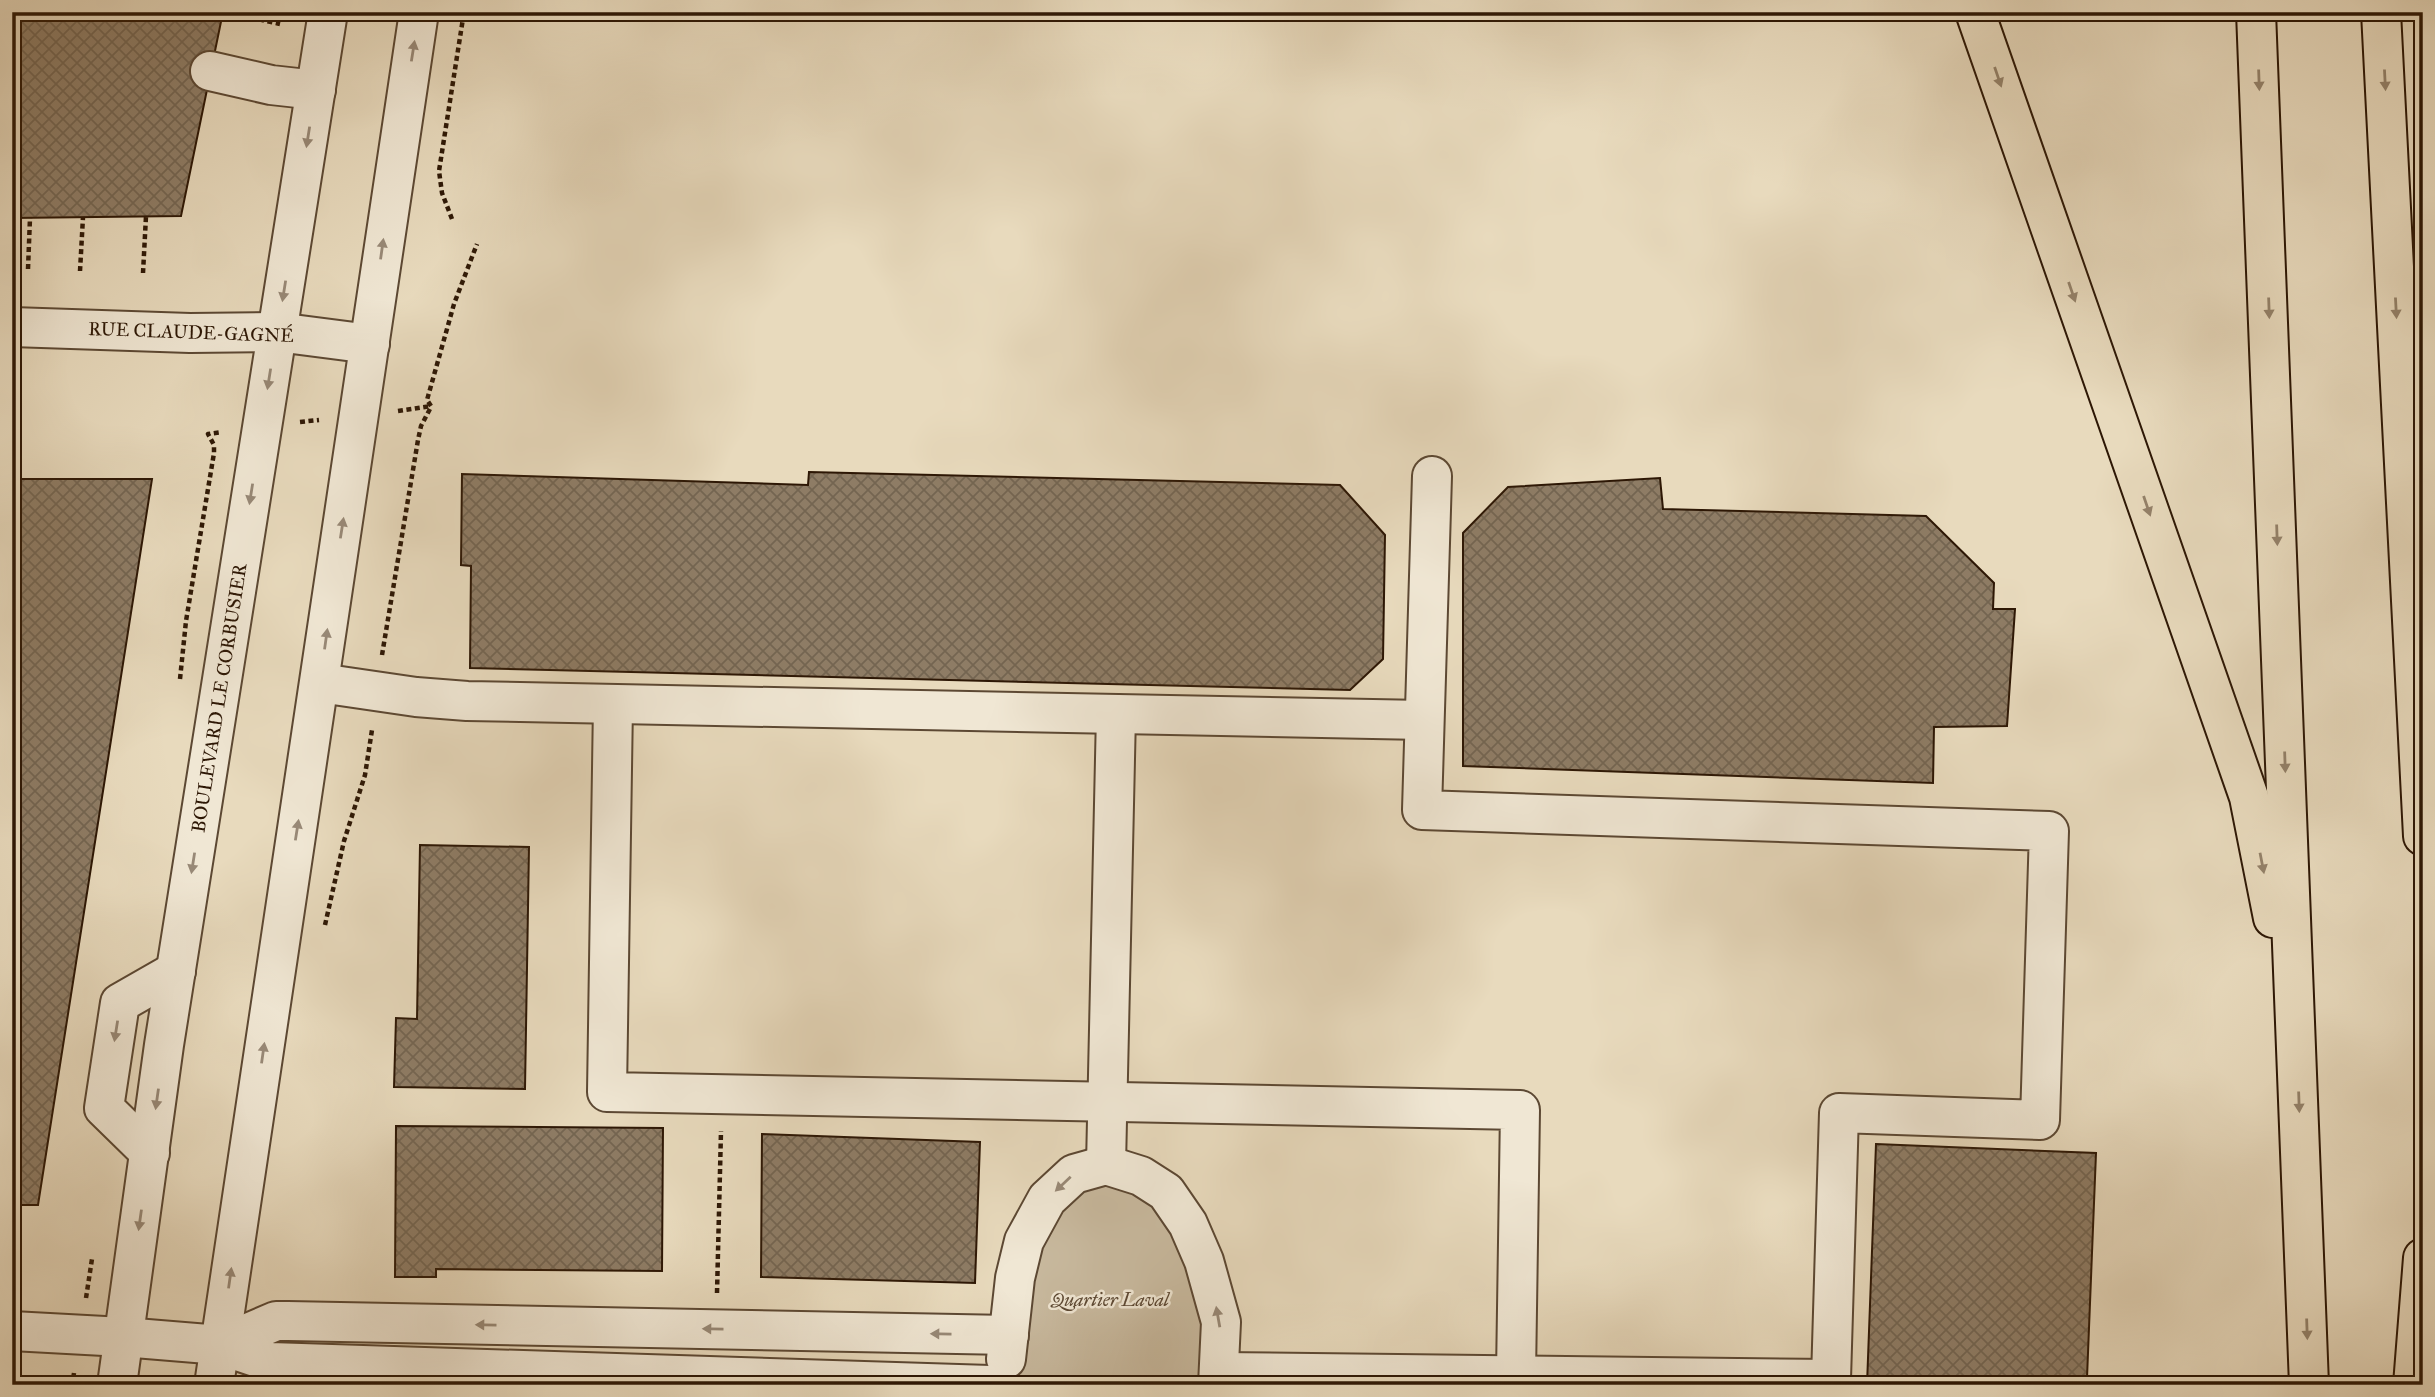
<svg xmlns="http://www.w3.org/2000/svg" width="2435" height="1397" viewBox="0 0 2435 1397" font-family="'IM FELL Great Primer',serif">
  <defs>
    <pattern id="building-cross-hatch" width="8" height="8" patternUnits="userSpaceOnUse" patternTransform="scale(1.75)"><rect width="8" height="8" fill="#8e7c65"/><path d="M0 0l8 8M0 8l8-8" fill="none" stroke="#746551"/></pattern>
  </defs>
  <rect width="100%" height="100%" fill="#e8dabd"/>
  <filter id="stains"><feTurbulence type="fractalNoise" baseFrequency=".00286" numOctaves="4"/><feColorMatrix values="0 0 0 0 .2 0 0 0 0 .09 0 0 0 0 .02 0 0 0 .5 -.17"/></filter>
  <radialGradient id="worn" r=".72"><stop offset=".6" stop-color="#630" stop-opacity="0"/><stop offset="1" stop-color="#630" stop-opacity=".3"/></radialGradient>
  <path fill="#c8b99e" stroke="#7a6852" stroke-width="2" d="M1077 1180 1139 1188 1169 1215 1206 1320 1203 1385H1018L1019 1339 1033 1245Z"/>
  <g fill="url(#building-cross-hatch)" stroke="#2d1705" stroke-width="2">
    <path d="M12 12H223L181 216 12 218Z"/>
    <path d="M809 472 1340 485 1385 535 1383 659 1350 690 470 668 471 566 461 565 462 474 808 485Z"/>
    <path d="M1660 478 1663 509 1926 516 1994 583 1993 609H2015L2007 726 1934 727 1933 783 1463 766V533L1508 487Z"/>
    <path d="M12 479H152L38 1205H12Z"/>
    <path d="M420 845 529 847 525 1089 394 1087 396 1018 417 1019Z"/>
    <path d="M396 1126 663 1128 662 1271 436 1269V1277H395Z"/>
    <path d="M762 1134 980 1142 975 1283 761 1277Z"/>
    <path d="M1876 1144 2096 1153 2087 1378 2127 1379 2126 1385H1867Z"/>
  </g>
  <g fill="none" stroke-linecap="round" stroke-linejoin="round">
    <defs>
      <g id="minor">
        <path d="M210 71 271 85 316 90"/>
        <path d="M12 327 190 333 277 332 370 344"/>
        <path d="M1432 476 1422 810 2049 831 2040 1120 1839 1113 1831 1379"/>
        <path d="M320 683 416 697 467 701 1424 720"/>
        <path d="M613 704 607 1092 1520 1110 1516 1375"/>
        <path d="M150 1153 104 1108 120 1003 176 971"/>
        <path d="M1106 1165 1116 714"/>
        <path d="M12 1331 123 1337 220 1345 270 1362 990 1385"/>
        <path d="M220 1345 276 1321H288L1009 1335"/>
        <path d="M1006 1359 1015 1278 1024 1241 1047 1199 1074 1174 1106 1165 1141 1176 1166 1192 1188 1224 1204 1261 1221 1322 1218 1385"/>
        <path d="M1219 1372 1831 1379V1385"/>
        <path d="M117 1385 164 1045 328 12"/>
        <path d="M214 1385 419 12"/>
      </g>
      <g id="highway">
        <path d="M1975 12 2249 797 2273 918"/>
        <path d="M2256 12 2309 1385"/>
        <path d="M2381 12 2423 836"/>
        <path d="M2413 1385 2423 1258"/>
      </g>
    </defs>
    <use href="#minor" stroke="#5c4833" stroke-width="42"/>
    <use href="#highway" stroke="#2d1705" stroke-width="42"/>
    <g stroke="#2d1705" stroke-width="4.5" stroke-dasharray="5 3.5" stroke-linecap="butt">
      <path d="M226 12 280 24"/>
      <path d="M452 219 442 193 439 171 464 12"/>
      <path d="M28 269 30 218"/>
      <path d="M80 271 83 217"/>
      <path d="M143 273 146 216"/>
      <path d="M431 406 427 400 454 304 477 244"/>
      <path d="M398 411 431 406"/>
      <path d="M300 422 319 420"/>
      <path d="M382 655 418 440 421 426 431 407"/>
      <path d="M180 679 186 621 214 453V445L208 434 222 432"/>
      <path d="M325 925 344 841 365 775 372 730"/>
      <path d="M717 1293 721 1131"/>
      <path d="M86 1298 92 1259"/>
      <path d="M72 1385 74 1373"/>
    </g>
    <use href="#minor" stroke="#f0e7d4" stroke-width="38"/>
    <use href="#highway" stroke="#e8dabd" stroke-width="38"/>
  </g>
  <defs><path id="oneway-solid" d="M-6-.8H1V-3.2L6.5 0L1 3.2V.8H-6Z" transform="scale(1.75)"/></defs>
  <g fill="#988977">
    <use href="#oneway-solid" transform="translate(413 51) rotate(-81)"/>
    <use href="#oneway-solid" transform="translate(308 137) rotate(99)"/>
    <use href="#oneway-solid" transform="translate(382 249) rotate(-82)"/>
    <use href="#oneway-solid" transform="translate(284 291) rotate(99)"/>
    <use href="#oneway-solid" transform="translate(269 379) rotate(99)"/>
    <use href="#oneway-solid" transform="translate(251 494) rotate(99)"/>
    <use href="#oneway-solid" transform="translate(342 528) rotate(-81)"/>
    <use href="#oneway-solid" transform="translate(326 639) rotate(-82)"/>
    <use href="#oneway-solid" transform="translate(297 830) rotate(-81)"/>
    <use href="#oneway-solid" transform="translate(193 863) rotate(99)"/>
    <use href="#oneway-solid" transform="translate(116 1031) rotate(99)"/>
    <use href="#oneway-solid" transform="translate(263 1053) rotate(-82)"/>
    <use href="#oneway-solid" transform="translate(157 1099) rotate(98)"/>
    <use href="#oneway-solid" transform="translate(1063 1184) rotate(137)"/>
    <use href="#oneway-solid" transform="translate(140 1220) rotate(98)"/>
    <use href="#oneway-solid" transform="translate(230 1278) rotate(-82)"/>
    <use href="#oneway-solid" transform="translate(1218 1317) rotate(-100)"/>
    <use href="#oneway-solid" transform="translate(486 1325) rotate(-179)"/>
    <use href="#oneway-solid" transform="translate(713 1329) rotate(-179)"/>
    <use href="#oneway-solid" transform="translate(941 1334) rotate(-179)"/>
  </g>
  <g fill="#94826a">
    <use href="#oneway-solid" transform="translate(1998 77) rotate(71)"/>
    <use href="#oneway-solid" transform="translate(2259 80) rotate(88)"/>
    <use href="#oneway-solid" transform="translate(2385 80) rotate(87)"/>
    <use href="#oneway-solid" transform="translate(2072 292) rotate(71)"/>
    <use href="#oneway-solid" transform="translate(2269 308) rotate(88)"/>
    <use href="#oneway-solid" transform="translate(2396 308) rotate(87)"/>
    <use href="#oneway-solid" transform="translate(2147 506) rotate(71)"/>
    <use href="#oneway-solid" transform="translate(2277 535) rotate(88)"/>
    <use href="#oneway-solid" transform="translate(2285 762) rotate(88)"/>
    <use href="#oneway-solid" transform="translate(2262 863) rotate(79)"/>
    <use href="#oneway-solid" transform="translate(2299 1102) rotate(88)"/>
    <use href="#oneway-solid" transform="translate(2307 1329) rotate(88)"/>
  </g>
  <g text-anchor="middle" dominant-baseline="central" stroke-width="5" stroke-linejoin="round" paint-order="stroke">
    <g font-size="19" fill="#2d1705" stroke="#f0e7d4">
      <text transform="translate(191 332) rotate(2)">RUE CLAUDE-GAGNÉ</text>
      <text transform="translate(219 698) rotate(-81)">BOULEVARD LE CORBUSIER</text>
    </g>
    <g font-size="19" font-style="italic" fill="#5c4833" stroke="#f0e7d4">
      <text x="1110" y="1299">Quartier Laval</text>
    </g>
  </g>
  <rect width="2435" height="1397" fill="none" stroke="#e8dabd" stroke-width="42"/>
  <rect x="14" y="14" width="2407" height="1369" fill="none" stroke="#2d1705" stroke-width="3.5"/>
  <rect x="21" y="21" width="2393" height="1355" fill="none" stroke="#2d1705" stroke-width="2"/>
  <rect width="100%" height="100%" filter="url(#stains)"/>
  <rect width="100%" height="100%" fill="url(#worn)"/>
</svg>
